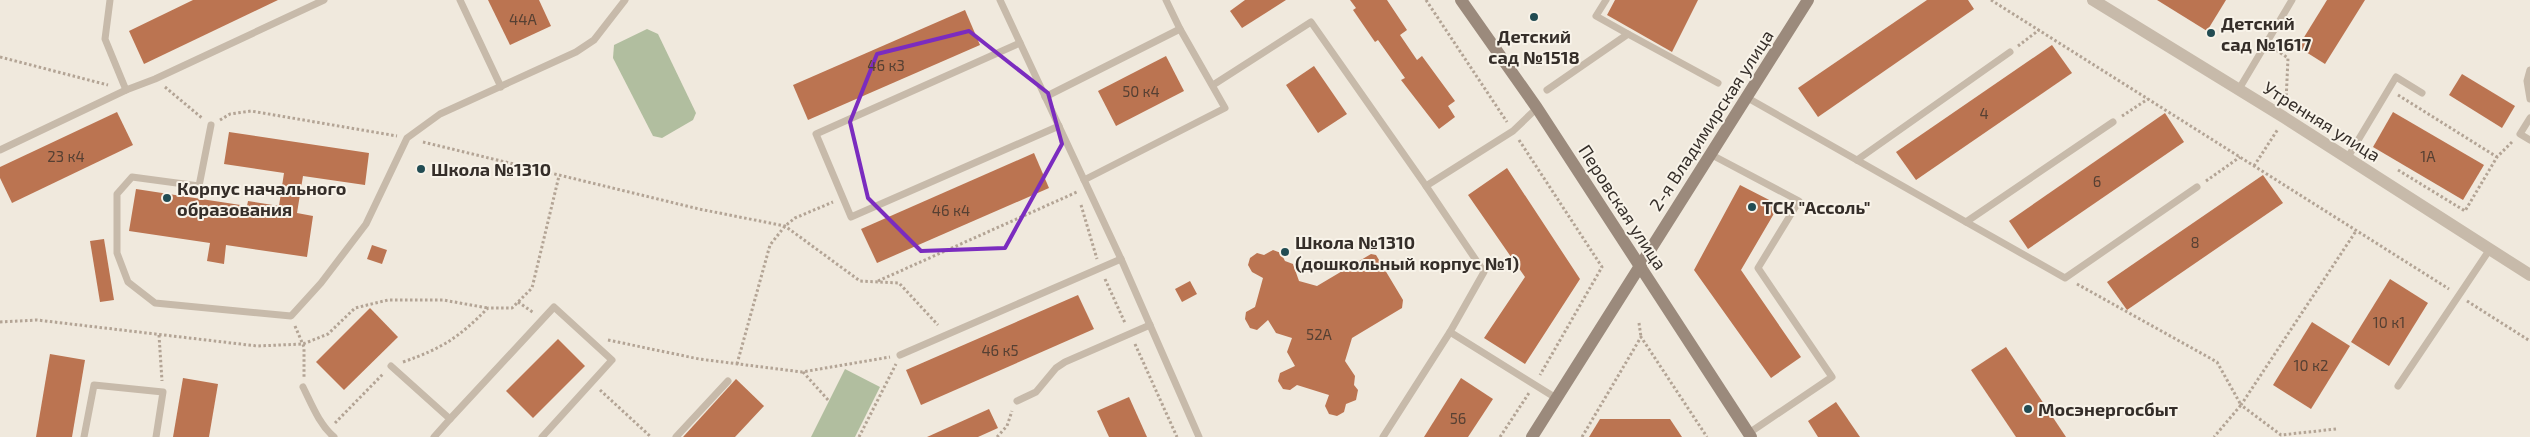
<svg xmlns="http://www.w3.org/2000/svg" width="2530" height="437" viewBox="0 0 2530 437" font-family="'Exo 2',sans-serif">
  <rect width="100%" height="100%" fill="#f0e9dd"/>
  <g fill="#b1be9f">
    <path d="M647 29 658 34 696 113 693 120 662 138 653 136 613 58 614 45Z"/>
    <path d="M845 369 880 387 855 437H811Z"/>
  </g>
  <g fill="#bb7451">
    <path d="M193 0H278L144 64 129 31Z"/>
    <path d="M488 0H539L551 26 510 45Z"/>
    <path d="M1245 0H1286L1242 28 1230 11Z"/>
    <path d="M1350 0H1387L1407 30 1400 35 1417 60 1422 56 1455 101 1448 106 1455 117 1439 129 1401 80 1405 78 1378 40 1375 42 1353 10 1356 8Z"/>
    <path d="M1615 0H1698L1672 52 1607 15Z"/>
    <path d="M1927 0H1968L1974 9 1818 117 1798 88Z"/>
    <path d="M2157 0H2226L2207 31Z"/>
    <path d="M2327 0H2365L2325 64 2298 47Z"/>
    <path d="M965 10 980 45 808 120 793 85Z"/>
    <path d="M2052 45 2072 73 1916 180 1896 152Z"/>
    <path d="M1166 56 1184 91 1116 126 1098 91Z"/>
    <path d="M1314 66 1347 114 1318 133 1286 85Z"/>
    <path d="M2462 74 2515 106 2502 128 2449 95Z"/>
    <path d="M117 112 133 145 12 203 0 178V167Z"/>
    <path d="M2393 112 2484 165 2463 200 2373 147Z"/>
    <path d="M2165 113 2184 142 2028 249 2009 221Z"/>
    <path d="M229 132 369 153 365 185 303 176 297 213 313 216 307 257 226 245 224 264 207 261 210 243 129 231 136 189 247 206 248 201 279 206 284 173 224 164Z"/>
    <path d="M1034 153 1049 188 877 263 861 229Z"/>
    <path d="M1507 168 1580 279 1525 364 1484 338 1525 277 1468 195Z"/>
    <path d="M2263 175 2283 203 2127 310 2107 282Z"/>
    <path d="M1740 185 1779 205 1741 270 1801 357 1771 378 1694 270Z"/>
    <path d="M104 239 114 300 100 302 90 241Z"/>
    <path d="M372 245 387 250 382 264 367 259Z"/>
    <path d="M1273 250 1281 253 1285 261 1293 264 1299 281 1317 286 1371 254 1376 255 1403 300 1402 308 1352 338 1345 361 1355 376 1354 385 1358 390 1356 400 1346 404 1344 412 1337 416 1329 414 1325 406 1329 395 1297 385 1290 390 1283 389 1278 381 1280 373 1295 366 1287 352 1292 338 1276 333 1268 320 1257 330 1250 328 1245 319 1246 312 1255 307 1263 278 1252 272 1248 265 1250 258 1257 253 1264 255Z"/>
    <path d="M2390 279 2428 303 2389 366 2351 342Z"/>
    <path d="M1190 281 1197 294 1182 302 1175 289Z"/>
    <path d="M1078 295 1094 329 921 405 906 370Z"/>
    <path d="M370 308 398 337 344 390 316 362Z"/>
    <path d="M2312 322 2350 346 2311 409 2273 385Z"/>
    <path d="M558 339 585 366 533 418 506 391Z"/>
    <path d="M2006 347 2066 437H2016L1971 370Z"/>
    <path d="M50 354 85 360 72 437H36Z"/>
    <path d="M183 378 218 384 209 437H173Z"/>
    <path d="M1461 378 1493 399 1468 437H1424Z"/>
    <path d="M736 379 764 406 735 437H683Z"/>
    <path d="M1129 397 1147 437H1109L1097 411Z"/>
    <path d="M1836 402 1860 437H1818L1808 421Z"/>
    <path d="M989 409 998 428 978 437H927Z"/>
    <path d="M1600 419H1670L1682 437H1589Z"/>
  </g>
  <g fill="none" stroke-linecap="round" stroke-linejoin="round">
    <g stroke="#b3a495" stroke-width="3" stroke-dasharray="2.5 2.5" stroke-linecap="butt">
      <path d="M1426 0 1507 122"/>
      <path d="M1991 0 2449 289"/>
      <path d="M2018 46 2039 30"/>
      <path d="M2276 50 2288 58 2286 102"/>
      <path d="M0 57 108 85"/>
      <path d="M165 87 202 118"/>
      <path d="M2398 95 2497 157"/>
      <path d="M2122 116 2148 99"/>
      <path d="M220 120 230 114 251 111 397 136"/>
      <path d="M1519 140 1602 267 1540 375"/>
      <path d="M423 142 699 209 785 226 860 281 899 283 938 325"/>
      <path d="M2254 166 2278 129"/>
      <path d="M2398 170 2465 211 2497 157 2512 142"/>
      <path d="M2206 181 2240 157"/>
      <path d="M1081 205 1097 259"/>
      <path d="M1105 279 1125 323"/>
      <path d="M878 281 1077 192"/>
      <path d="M2077 284 2217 362 2241 405 2214 437"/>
      <path d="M2467 301 2530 341"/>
      <path d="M518 302 534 313"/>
      <path d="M0 322 37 320 257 346 303 344 328 334 355 308 388 300H443L488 308"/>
      <path d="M1639 323 1641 337"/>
      <path d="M295 326 304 347V377"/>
      <path d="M159 335 162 381"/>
      <path d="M608 340 699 359 802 372 890 357"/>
      <path d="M1135 344 1177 437"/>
      <path d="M403 362C443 348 458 338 488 308H512L532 288 559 176"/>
      <path d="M737 364 770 245 785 226 795 218 833 202"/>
      <path d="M803 372 829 401"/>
      <path d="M600 390 651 437"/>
      <path d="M335 423 383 374"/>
      <path d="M2336 429 2281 435 2241 405 2356 231"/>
      <path d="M859 437 896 364"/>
      <path d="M997 437 1007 426 1012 411"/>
      <path d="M1500 437 1529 393"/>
      <path d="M1582 437 1641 337 1707 437"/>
    </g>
    <g stroke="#c7baaa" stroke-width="7">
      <path d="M110 0 105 39 126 90"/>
      <path d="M460 0 501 87"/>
      <path d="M1000 0 1121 259 1199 437"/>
      <path d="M1166 0 1180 29"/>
      <path d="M1606 0 1596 16 1628 34"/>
      <path d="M1020 43 816 134 851 217 1059 126"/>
      <path d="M2530 70 2527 81 2530 99"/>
      <path d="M1213 85 1311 22 1426 186 1513 131 1537 108"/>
      <path d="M2239 89 2292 0"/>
      <path d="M1547 90 1628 34 1718 83"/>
      <path d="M1045 97 1180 29 1225 108 1084 180"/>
      <path d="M1746 97 1966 222 2113 122"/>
      <path d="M2530 118 2520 134 2530 140"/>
      <path d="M211 125 199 186 132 177 117 194V253L128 282 155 303 291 316 321 283 366 224 407 138 440 114 576 52 594 40 625 0"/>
      <path d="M0 150 126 90 155 79 324 0"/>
      <path d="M1710 154 1799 201 1758 268 1832 377 1749 433"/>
      <path d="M2348 157 2396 77 2422 93"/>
      <path d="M1857 160 2010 52"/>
      <path d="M1426 186 1484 272 1450 332 1556 398"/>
      <path d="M1966 222 2065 278 2197 187"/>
      <path d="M900 355 1121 259"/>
      <path d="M391 366 450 419 434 437"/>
      <path d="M2398 386 2490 249"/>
      <path d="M303 387C312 405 319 424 334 437"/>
      <path d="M1017 401 1036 392 1056 368 1065 362 1150 325"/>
      <path d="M450 419 554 307 612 360 542 437"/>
      <path d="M84 437 94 385 163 392 156 437"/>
      <path d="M676 437 728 381"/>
      <path d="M1383 437 1450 332"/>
    </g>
    <path stroke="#c7baaa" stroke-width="12" d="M2093 0 2285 118 2530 275"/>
    <g stroke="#9b8a7c" stroke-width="12">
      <path d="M1461 0 1537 108 1751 437"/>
      <path d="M1532 437 1808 0"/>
    </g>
  </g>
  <path fill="none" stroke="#7b2cbf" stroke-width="4" stroke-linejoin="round" d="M969 31 1048 93 1062 144 1005 248 921 251 868 198 850 122 877 54Z"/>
  <g fill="#224c53" stroke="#f8f3e9" stroke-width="2">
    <circle cx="1534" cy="17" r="5"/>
    <circle cx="2211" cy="33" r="5"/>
    <circle cx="421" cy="169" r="5"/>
    <circle cx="167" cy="198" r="5"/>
    <circle cx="1752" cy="207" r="5"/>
    <circle cx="1285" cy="252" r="5"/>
    <circle cx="2028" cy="409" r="5"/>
  </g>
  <g text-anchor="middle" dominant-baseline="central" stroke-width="4" stroke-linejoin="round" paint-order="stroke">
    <g font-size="15" fill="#564033">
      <text x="523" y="19">44А</text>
      <text x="886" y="65">46 к3</text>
      <text x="1141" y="91">50 к4</text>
      <text x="1984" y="113">4</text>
      <text x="66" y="156">23 к4</text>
      <text x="2428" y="156">1А</text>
      <text x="2097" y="181">6</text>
      <text x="951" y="210">46 к4</text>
      <text x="2195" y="242">8</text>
      <text x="2389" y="322">10 к1</text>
      <text x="1319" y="334">52А</text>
      <text x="1000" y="350">46 к5</text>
      <text x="2311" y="365">10 к2</text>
      <text x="1458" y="418">56</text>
    </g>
    <g font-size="18" font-weight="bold" fill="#352e29" stroke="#f8f3e9" text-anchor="start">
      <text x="2221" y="23">Детский<tspan x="2221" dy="21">сад №1617</tspan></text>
      <text x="1534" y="36" text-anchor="middle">Детский<tspan x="1534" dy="21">сад №1518</tspan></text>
      <text x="431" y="169">Школа №1310</text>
      <text x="177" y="188">Корпус начального<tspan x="177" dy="21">образования</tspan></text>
      <text x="1762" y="207">ТСК "Ассоль"</text>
      <text x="1295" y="242">Школа №1310<tspan x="1295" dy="21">(дошкольный корпус №1)</tspan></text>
      <text x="2038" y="409">Мосэнергосбыт</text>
    </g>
    <g font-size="18" fill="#352e29" stroke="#f8f3e9">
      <text transform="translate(1711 120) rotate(-57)">2-я Владимирская улица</text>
      <text transform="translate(2322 121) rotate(32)">Утренняя улица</text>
      <text transform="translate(1623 207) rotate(57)">Перовская улица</text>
    </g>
  </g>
</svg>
